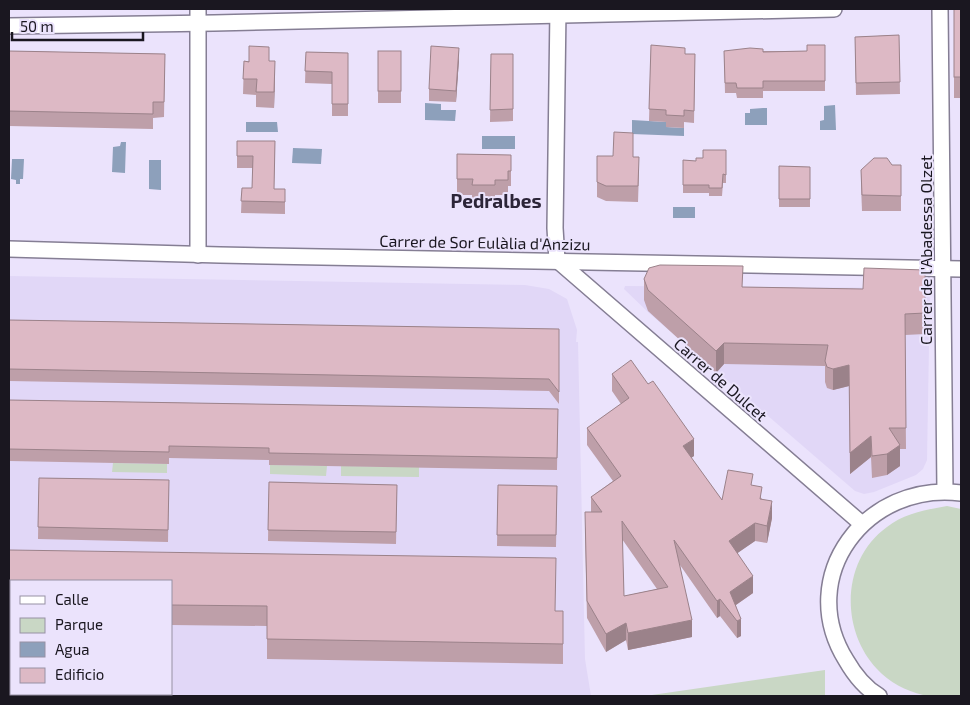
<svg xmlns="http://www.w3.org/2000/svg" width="970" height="705" viewBox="0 0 970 705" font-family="'Exo 2',sans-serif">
  <rect width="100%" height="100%" fill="#ebe3fc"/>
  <g fill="#e1d7f7" fill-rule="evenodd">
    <path d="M9 276 525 285 549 289 567 299 577 330 576 342H578L585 659 591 696H9ZM11 581H171V694H11Z"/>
    <path d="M625 286 930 288 927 460 923 469 916 475 874 492 864 494 855 491 649 313 624 289Z"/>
  </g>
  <g fill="#c9d7c5">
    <path d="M113 463 167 464V473L112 472Z"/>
    <path d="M270 465 327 466 326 476 270 474Z"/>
    <path d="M341 466 419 467V477L341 476Z"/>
    <path d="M947 506 961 509V696C949 696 934 699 923 695 906 691 889 682 877 669 840 630 841 560 887 527 905 513 925 510 947 506Z"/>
    <path d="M825 670V696H645Z"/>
  </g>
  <g fill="#8da0bb">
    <path d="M425 103 441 104V110H456L455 121 425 120Z"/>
    <path d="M835 105 836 130H820V121L824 120V106Z"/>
    <path d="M763 108H767V125H745V113H750V109Z"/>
    <path d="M632 120 666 122V127L684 128V136L632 134Z"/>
    <path d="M246 122H277L278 132H246Z"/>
    <rect x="482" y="136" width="33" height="13"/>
    <path d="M121 142H126L125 173 112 172 113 147 120 146Z"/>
    <path d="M293 148 322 149 321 164 292 163Z"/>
    <path d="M12 159H24L23 179H20V184H16V180L11 179Z"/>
    <path d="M149 160H161V190L149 189Z"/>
    <rect x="673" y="207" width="22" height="11"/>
  </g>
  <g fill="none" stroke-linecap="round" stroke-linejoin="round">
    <defs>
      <g id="minor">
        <path d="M198 9V255"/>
        <path d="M940 9 945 491"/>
        <path d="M9 26 214 23 834 9"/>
        <path d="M9 249 220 255 961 269"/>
        <path d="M557 260 862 524"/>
        <path d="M557 260 555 228 558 9"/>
        <path d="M879 696C865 688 854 674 846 660 794 576 867 481 961 493"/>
      </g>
    </defs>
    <use href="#minor" stroke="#857e94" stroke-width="18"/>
    <use href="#minor" stroke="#fff" stroke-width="15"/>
  </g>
  <g fill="#be9fa9" fill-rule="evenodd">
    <rect x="954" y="9" width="7" height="89"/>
    <path d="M899 35 900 94 856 95 855 37Z"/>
    <path d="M651 45 685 54H695L694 123 684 122V128L666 127V122L649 121Z"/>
    <path d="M825 45V91H763V98H737L736 93H725L724 51H807Z"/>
    <path d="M9 51 165 54 164 117 153 118V129L9 126Z"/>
    <rect x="378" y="51" width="23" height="52"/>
    <path d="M306 52 348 53V116H332V84L305 83Z"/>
    <path d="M491 54H513V121L490 122Z"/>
    <path d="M459 59 456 102 429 101V89Z"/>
    <path d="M244 61H269L275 76 274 108 256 107V95L243 94Z"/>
    <path d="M237 141H275L274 189H285V214L241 213 242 188H252L253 168H237Z"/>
    <path d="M726 150V183H723L722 196H709V193H683V160L696 161 703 158Z"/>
    <path d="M457 154 511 155V186H508V195H495V200H472V195H457Z"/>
    <path d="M597 156 633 157 639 172 638 202 606 201 597 197Z"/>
    <path d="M892 165H901V211H862L861 185V170Z"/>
    <path d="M779 166 810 167V207H779Z"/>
    <path d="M925 270V334L905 335 906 449H900V466L887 475 872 478 871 457 850 474 849 386 833 390 827 388 825 382V366L724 364 716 373 648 311 644 300V279L743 287 863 289Z"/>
    <path d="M9 320 559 329V404L549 391 9 381Z"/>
    <path d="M612 374 694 456 691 458 722 500 753 486 762 499 772 518 767 543 755 541 737 553 753 593 736 605 741 636 737 638 720 616 717 618 680 565 692 637 628 650 626 640 606 652 587 618 585 529 591 512V497L613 481 587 445V428L621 404 612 391ZM622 539 657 589 624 596Z"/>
    <path d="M9 400 558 409 557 470 269 465V460L169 458V464L9 461Z"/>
    <path d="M39 478 169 480 168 542 38 539Z"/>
    <path d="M269 482 397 485 396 544 268 541Z"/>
    <path d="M498 485 557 486 556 547 497 546Z"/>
    <path d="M9 550 555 611H563V664L267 659V626L171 625V581H11V655H9Z"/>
  </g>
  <g fill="#9b828a">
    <path d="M459 48V59L456 102V91Z"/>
    <path d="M275 61V76L274 108V92Z"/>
    <path d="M724 343V364L716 373V351Z"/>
    <path d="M849 365V386L833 390V369Z"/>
    <path d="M871 436V457L850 474V453Z"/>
    <path d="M694 439V456L683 463V446Z"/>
    <path d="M900 445V466L887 475V454Z"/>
    <path d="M772 501V518L767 543V526Z"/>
    <path d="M755 523V541L729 559V541Z"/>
    <path d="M753 576V593L730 609V592Z"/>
    <path d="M720 599V616L717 618V601Z"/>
    <path d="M741 619V636L737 638V621Z"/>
    <path d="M692 620V637L628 650V633Z"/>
    <path d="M626 623V640L606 652V634Z"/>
  </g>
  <g fill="#ddb9c5" stroke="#9b828a" fill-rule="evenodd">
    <rect x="954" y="9" width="7" height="68"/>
    <path d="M899 35 900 82 856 83 855 37Z"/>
    <path d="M651 45 685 48V54H695L694 111 684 110V116L666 115V110L649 109Z"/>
    <path d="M807 45H825V81H763V88H737L736 83H725L724 51 750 48 763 49V52L807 51Z"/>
    <path d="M249 46 269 47V61H275L274 92H256L257 79H243L244 61 249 62Z"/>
    <path d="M431 46 459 48 456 91 429 89Z"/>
    <path d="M9 51 165 54 164 102H153V114L9 111Z"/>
    <rect x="378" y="51" width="23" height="40"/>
    <path d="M306 52 348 53V104H332V72L305 71Z"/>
    <path d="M491 54H513V109L490 110Z"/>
    <path d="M614 132 633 133V157H639L638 186H606L597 182V156H613Z"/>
    <path d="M237 141H275L274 189H285V202L241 201 242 188H252L253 156H237Z"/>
    <path d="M703 150H726V175L723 174 722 188H709V185H683V160L696 161V158H703Z"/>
    <path d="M457 154 511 155V171H508V180H495V185H472L473 179H457Z"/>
    <path d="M874 158H887L892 165H901V196L862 195 861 170Z"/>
    <path d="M779 166 810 167V199H779Z"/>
    <path d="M660 265 743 266 742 287 863 289 864 268 925 270V313L905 314 906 428H889L900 445 887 454 872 456 871 436 850 453 849 365 833 369 827 367 825 361 828 345 724 343 716 351 648 290 644 279 649 268Z"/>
    <path d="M9 320 559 329V392L549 379 9 369Z"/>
    <path d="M631 360 648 384 653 381 694 439 683 446 722 500 728 470 753 474 751 485 762 487 760 499 772 501 767 526 755 523 729 541 753 576 730 592 741 619 737 621 720 599 717 601 674 540 692 620 628 633 626 623 606 634 587 601 585 512H602L591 497 621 476 587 428 629 398 612 374ZM622 521 668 587 624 596Z"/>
    <path d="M9 400 558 409 557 458 269 453V448L169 446V452L9 449Z"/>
    <path d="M39 478 169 480 168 530 38 527Z"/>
    <path d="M269 482 397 485 396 532 268 530Z"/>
    <path d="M498 485 557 486 556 535H497Z"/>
    <path d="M9 550 556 558 555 611H563V644L267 639V606L171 605V581H11V635H9Z"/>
    <path d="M9 672H11V694H126V696H9Z"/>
  </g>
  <g text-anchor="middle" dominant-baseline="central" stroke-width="4" stroke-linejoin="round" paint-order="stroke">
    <g font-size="16" fill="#1a1720" stroke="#ebe3fc">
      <text transform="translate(485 242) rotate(1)">Carrer de Sor Eulàlia d'Anzizu</text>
      <text transform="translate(925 250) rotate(-90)">Carrer de l'Abadessa Olzet</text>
      <text transform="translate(721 379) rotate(41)">Carrer de Dulcet</text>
    </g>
    <g font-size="19" font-weight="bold" fill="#2c2538" stroke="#ebe3fc">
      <text x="496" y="200">Pedralbes</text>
    </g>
  </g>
  <rect width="970" height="705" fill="none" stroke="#1a1720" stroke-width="20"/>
  <rect x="10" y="580" width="162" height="115" fill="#ebe3fc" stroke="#9791a4"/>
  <rect x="20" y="596" width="25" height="8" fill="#ffffff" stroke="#9791a4"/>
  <text x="55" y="605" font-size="15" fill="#1a1720">Calle</text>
  <rect x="20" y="618" width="25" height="15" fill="#c9d7c5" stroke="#9791a4"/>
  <text x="55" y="630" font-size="15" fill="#1a1720">Parque</text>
  <rect x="20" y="642" width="25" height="15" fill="#8da0bb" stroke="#9791a4"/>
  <text x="55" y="655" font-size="15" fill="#1a1720">Agua</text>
  <rect x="20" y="668" width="25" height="15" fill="#ddb9c5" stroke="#9791a4"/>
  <text x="55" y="680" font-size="15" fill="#1a1720">Edificio</text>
  <path d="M12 32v8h131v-8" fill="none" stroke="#1a1720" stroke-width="2.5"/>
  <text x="20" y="32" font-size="15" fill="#1a1720" stroke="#ebe3fc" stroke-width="4" paint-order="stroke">50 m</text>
</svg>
